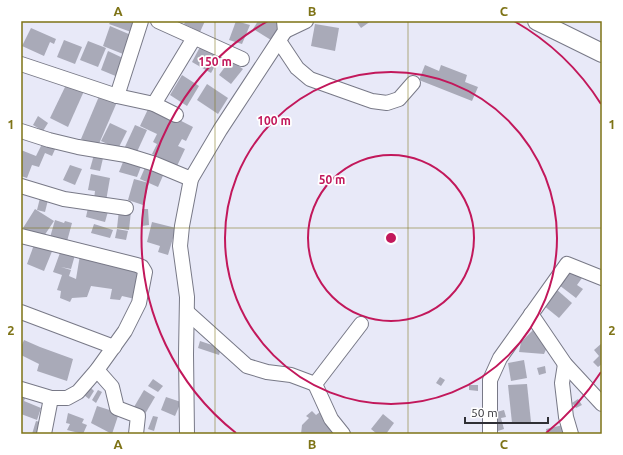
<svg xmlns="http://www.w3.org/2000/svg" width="623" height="455" viewBox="0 0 623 455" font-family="Ubuntu,sans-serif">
  <rect width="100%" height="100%" fill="#e8e9f8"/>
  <g fill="#a9aab8">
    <path d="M111 21H138L131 32 109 24Z"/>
    <path d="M186 21H205L200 32 184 24Z"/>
    <path d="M236 21 250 25 242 44 229 40Z"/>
    <path d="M258 21H283L271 40 253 29Z"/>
    <path d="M356 21H371L361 28Z"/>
    <path d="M315 24 339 28 335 51 311 46Z"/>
    <path d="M110 26 131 35 123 54 103 46Z"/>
    <path d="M31 28 56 39 54 44 50 42 44 56 22 46Z"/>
    <path d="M64 40 82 47 75 64 57 57Z"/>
    <path d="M88 41 106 48 98 67 80 60Z"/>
    <path d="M201 45 221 55 211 73 192 62Z"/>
    <path d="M108 51 125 59 118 77 101 70Z"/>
    <path d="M230 60 243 69 231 84 219 75Z"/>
    <path d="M425 65 439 71 441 65 467 75 465 82 478 87 472 101 419 80Z"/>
    <path d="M182 75 199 86 187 106 170 95Z"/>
    <path d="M207 84 228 98 218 114 197 100Z"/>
    <path d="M66 85 84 91 68 127 50 118Z"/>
    <path d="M100 94 117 102 98 146 81 139Z"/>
    <path d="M150 105 193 127 186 141 182 139 178 146 185 149 177 166 152 154 157 144 153 142 157 134 140 126Z"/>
    <path d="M38 116 48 123 43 131 33 125Z"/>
    <path d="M110 123 127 131 118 149 101 141Z"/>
    <path d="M135 125 147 130 136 154 124 149Z"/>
    <path d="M44 140 57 145 52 156 45 153 39 167 32 165 27 178 21 176V150L36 156Z"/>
    <path d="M95 151 104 154 100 171 90 169Z"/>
    <path d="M125 157 142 164 137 177 119 172Z"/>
    <path d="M147 163 165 171 158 187 140 179Z"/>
    <path d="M70 165 82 169 75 185 63 180Z"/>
    <path d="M91 174 110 178 106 201 94 199 95 191 88 190Z"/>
    <path d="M134 179 149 183 143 205 128 200Z"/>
    <path d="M41 194 49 196 45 212 37 210Z"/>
    <path d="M89 203 109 208 105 222 86 217Z"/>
    <path d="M35 209 54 221 44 236 36 232 34 235 23 228Z"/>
    <path d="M142 209H148L149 225 142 226Z"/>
    <path d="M119 210 131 211 129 230 117 228Z"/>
    <path d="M55 220 64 223 65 221 72 223 66 245 49 241Z"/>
    <path d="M152 222 176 228 168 255 158 252 160 246 147 242Z"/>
    <path d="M94 224 113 230 110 238 91 233Z"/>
    <path d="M117 229 128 231 126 240 115 238Z"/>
    <path d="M35 242 53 249 44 271 27 264Z"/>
    <path d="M61 250 75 255 71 269 61 267 71 270 69 276 76 279 80 255 142 269 135 299 122 296 120 300 110 299 112 289 91 286 87 297 72 298 70 302 60 298 61 291 57 290 62 275 53 272Z"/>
    <path d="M570 270 582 278 577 285 583 289 576 298 559 285Z"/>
    <path d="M556 289 572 303 559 318 543 305Z"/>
    <path d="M534 329 541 335 540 341 548 345 544 354 519 352 521 342Z"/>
    <path d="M24 340 40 347 73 359 67 381 37 371 39 364 21 355V347Z"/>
    <path d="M200 341 221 348 219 355 198 348Z"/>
    <path d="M602 343V364L598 367 593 362 599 356 594 350Z"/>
    <path d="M524 360 527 378 511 381 508 363Z"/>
    <path d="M545 366 546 373 539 375 537 368Z"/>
    <path d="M440 377 445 380 441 386 436 383Z"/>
    <path d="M153 379 163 386 158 392 148 386Z"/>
    <path d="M527 384 531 422 512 423 508 385Z"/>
    <path d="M469 385H478V391L469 390Z"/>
    <path d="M90 387 94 391 89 399 84 395Z"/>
    <path d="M98 390 102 392 96 403 92 400Z"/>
    <path d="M144 390 155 397 145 414 134 407Z"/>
    <path d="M21 391 27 393 24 401 41 408 37 420 21 414Z"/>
    <path d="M166 397 181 402 175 416 161 410Z"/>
    <path d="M578 399 582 405 576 408 572 403Z"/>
    <path d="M97 406 119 413 112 434 91 423Z"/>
    <path d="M504 410 506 417 501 418 504 429 498 431 493 413Z"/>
    <path d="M312 411 316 415 320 412 336 428 333 434H301L302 425 309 418 306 416Z"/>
    <path d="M68 413 84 419 82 423 87 425 83 434 67 430 70 424 66 423Z"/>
    <path d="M383 414 394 423 386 434H377L371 429Z"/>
    <path d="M153 416 158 417 154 431 148 429Z"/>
    <path d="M36 421 44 423 40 434H32Z"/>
    <path d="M563 425 565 434H547L546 429Z"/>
  </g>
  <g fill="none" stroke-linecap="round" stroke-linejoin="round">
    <defs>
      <g id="minor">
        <path d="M158 21 242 59"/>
        <path d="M285 31 306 21"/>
        <path d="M279 41 297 68 310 79 372 101 387 103 399 99 413 83"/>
        <path d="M21 64 117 96 154 104 176 115"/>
        <path d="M117 96 141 21"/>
        <path d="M154 104 194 38"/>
        <path d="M21 131 49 140 78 147 126 155 155 164 191 179"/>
        <path d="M21 186 64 199 126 208"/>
        <path d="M21 236 137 265 142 267 145 272 139 303 125 331 97 370 78 392 67 398H51L21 389"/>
        <path d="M21 312 114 347"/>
        <path d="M187 312 247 366 267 372 291 375 315 384"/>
        <path d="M531 314 565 364 602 404"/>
        <path d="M565 364 562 383 566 417 571 434"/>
        <path d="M97 370 112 387 117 408 138 416 136 434"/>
        <path d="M44 434 51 398"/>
        <path d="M187 434 186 354 187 297 180 246 182 226 191 179 220 130 285 31 284 21"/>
        <path d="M343 434 331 419 315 384 361 324"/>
        <path d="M490 434V380L500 358 567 264 602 278"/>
      </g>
      <path id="major" d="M537 21 602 53"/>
    </defs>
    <use href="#minor" stroke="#787987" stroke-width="16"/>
    <use href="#major" stroke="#787987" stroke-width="20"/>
    <use href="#minor" stroke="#fff" stroke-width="14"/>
    <use href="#major" stroke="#fff" stroke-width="18"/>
  </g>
  <path fill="none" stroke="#7e7316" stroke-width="1" stroke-opacity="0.55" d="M215 21V434M408 21V434M21 228H602"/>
  <g fill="none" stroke="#c2185b" stroke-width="2">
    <circle cx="391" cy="238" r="83"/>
    <circle cx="391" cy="238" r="166"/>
    <path d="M601 372A249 249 0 0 1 546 433M236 433A249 249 0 0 1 268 21M514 21A249 249 0 0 1 601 104"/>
  </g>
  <circle cx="391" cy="238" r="6" fill="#c2185b" stroke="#fff" stroke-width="2"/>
  <g font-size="12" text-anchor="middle" font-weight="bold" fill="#c2185b" stroke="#fff" stroke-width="3.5" stroke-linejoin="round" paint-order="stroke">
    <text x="215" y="66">150 m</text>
    <text x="274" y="125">100 m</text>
    <text x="332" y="184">50 m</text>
  </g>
  <rect width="623" height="455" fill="none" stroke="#ffffff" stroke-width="44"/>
  <path d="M465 417v6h83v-6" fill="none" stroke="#2f2f35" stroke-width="2"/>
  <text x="471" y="417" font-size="12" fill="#2f2f35" stroke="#ffffff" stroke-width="3" paint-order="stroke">50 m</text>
  <rect x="22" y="22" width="579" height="411" fill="none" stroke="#7e7316" stroke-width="1.5"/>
  <g font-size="13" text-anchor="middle" font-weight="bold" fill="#7e7316">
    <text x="118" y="16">A</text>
    <text x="312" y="16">B</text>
    <text x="504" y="16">C</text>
    <text x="11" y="129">1</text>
    <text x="612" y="129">1</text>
    <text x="11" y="335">2</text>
    <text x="612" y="335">2</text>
    <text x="118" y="449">A</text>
    <text x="312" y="449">B</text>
    <text x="504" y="449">C</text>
  </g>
</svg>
